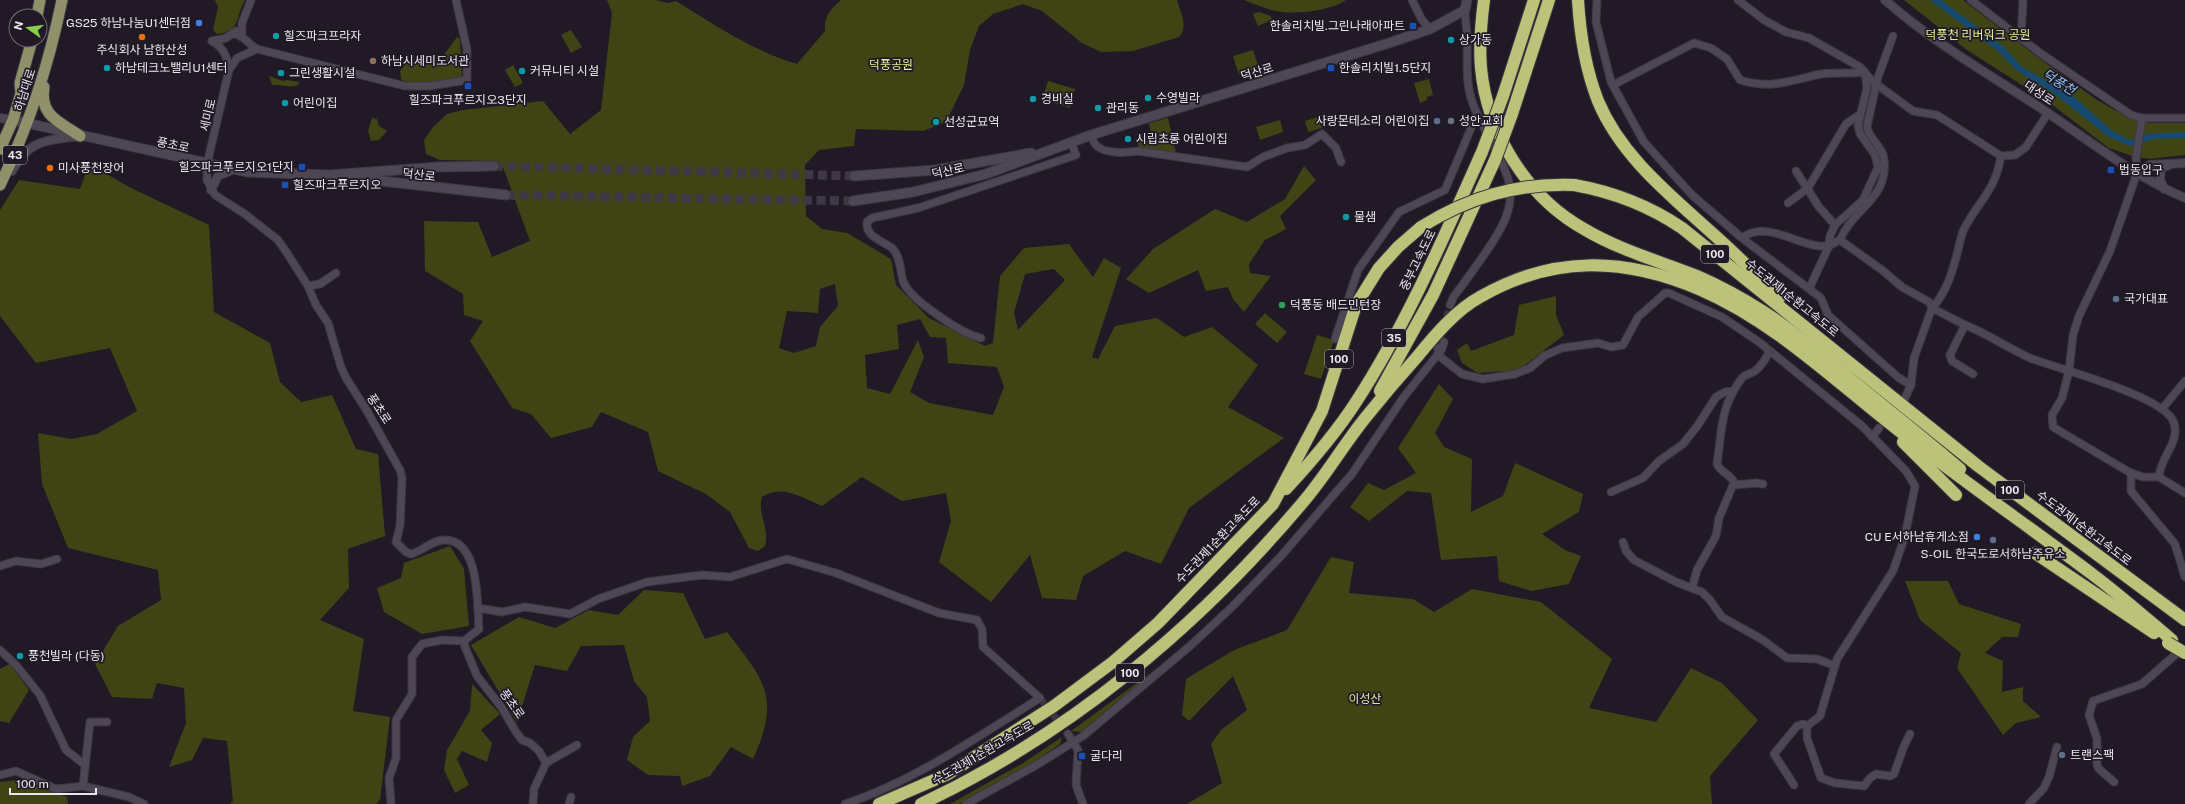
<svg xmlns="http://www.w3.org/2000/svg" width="2185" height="804" viewBox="0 0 2185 804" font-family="'Public Sans','Noto Sans KR',sans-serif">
  <rect width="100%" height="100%" fill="#211926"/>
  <g fill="#3f4415" fill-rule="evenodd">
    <path d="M215 0H245C235 17 241 32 217 34L213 30 218 7Z"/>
    <path d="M607 0H656L667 3 676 1C715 25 753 51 797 64L825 31C824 16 830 10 841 0H1177C1180 12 1189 26 1179 37L1133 51 1101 52 1082 43 1042 11 1023 4 993 14 979 26 970 50 964 85 946 122 923 131 856 129 854 146 819 150 805 165 806 216 822 229 847 233 891 259 896 285 929 318 985 346 993 343 1000 276 1024 248 1069 244 1093 277 1104 258 1121 268 1092 357 1098 359 1115 326 1157 318 1184 337 1212 327 1258 365 1228 407 1284 438 1189 508 1161 564 1125 551 1083 576 1076 600 1042 598 1030 555 991 602 939 562 951 521 946 493 902 501 862 477 822 506C801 497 782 484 762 497 757 515 770 527 765 546L758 551 749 548 730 512 706 494 658 471 648 432 601 412 592 427 551 438 531 414 512 408 470 341 483 321 464 315 463 294 425 271 424 221 478 222 492 257 530 241 503 167 492 161 440 160 426 154 424 140 433 127 447 114 463 110 543 101 570 134 601 110 612 13ZM1054 269 1065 280 1018 330 1014 313 1025 274ZM835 284 838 306 820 327 816 346 794 353 779 348 787 311 818 313 820 289ZM920 319 930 337 946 338 948 363 997 367 1004 387 993 415 929 403 910 392 924 357 918 340 890 394 867 388 865 355 899 349 897 325Z"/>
    <path d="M1244 0H1346C1330 11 1295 15 1276 11 1266 9 1254 4 1244 0Z"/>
    <path d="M1904 0H1963L2036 56 2097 100 2127 117 2148 123H2185V155L2149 159 2132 156 2109 148 2047 101 1967 50Z"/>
    <path d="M1259 12 1271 16 1272 20 1258 26 1253 14Z"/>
    <path d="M571 30 582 47 571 53 561 35Z"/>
    <path d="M457 37 460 39 462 77C446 81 415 90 401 79L400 71 407 62C417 59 428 63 440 60Z"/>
    <path d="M1253 50 1259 68 1239 75 1233 56Z"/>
    <path d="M513 65 523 83 515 87 505 70Z"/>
    <path d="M269 76 283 81 287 80 299 82 298 85C288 89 282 84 272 85Z"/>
    <path d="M1429 79 1433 95 1427 97V100L1420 103 1414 83Z"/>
    <path d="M1048 81 1075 89 1070 108 1042 99Z"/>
    <path d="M1318 117 1322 128 1308 132 1305 121Z"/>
    <path d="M372 118 377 119 379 126 387 131 379 140 371 141 368 131Z"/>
    <path d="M1168 118 1176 153 1139 148 1137 138 1151 134 1149 123Z"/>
    <path d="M1280 120 1283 132 1260 140 1256 127Z"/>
    <path d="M89 164 131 188 209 225 214 312 270 343 280 382 301 402 332 395 356 449 378 454 385 536 348 549 349 588 320 620 364 639 353 711 390 717 380 800 376 804H230L233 801 227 741 203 738 192 760 169 767 186 723 184 688 157 683 152 699 112 697 95 664 118 626 161 600 158 570 68 548 42 484 38 433 71 439 97 434 137 411 110 348 36 363 0 316V210L19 180 80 189Z"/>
    <path d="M1304 166 1316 180 1280 216 1286 229 1265 240 1249 264 1250 273 1271 276 1244 312 1233 299 1228 287 1206 291 1198 270 1149 293 1126 279 1153 249 1215 209 1247 222 1285 199Z"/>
    <path d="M1556 296V315L1564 335 1519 370 1478 373 1462 363 1457 350 1467 343 1471 351 1514 335 1519 305Z"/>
    <path d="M1265 313 1287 332 1277 343 1255 324Z"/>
    <path d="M1317 335 1334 340 1321 379 1304 374Z"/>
    <path d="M1439 384 1453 399 1435 433 1444 447 1472 459 1471 512 1503 496 1515 463 1583 494 1579 512 1542 534 1565 550 1581 556 1569 584 1531 591 1499 581 1497 556 1441 560 1431 493 1407 491 1369 521 1350 507 1368 483 1384 490 1416 473 1398 448Z"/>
    <path d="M450 546 464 569 469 626 422 634 384 612 377 588 401 578 404 563Z"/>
    <path d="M1331 557 1354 562 1349 593 1413 599 1434 612 1472 589 1541 602 1612 659 1589 708 1656 722 1691 668 1722 683 1758 720 1710 776 1712 804H1187L1222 783 1211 744 1221 730 1247 710 1233 676 1189 721 1182 715 1186 679 1234 650 1287 630Z"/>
    <path d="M1905 581H1948L1959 604 2021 624 2018 637H2002L1985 653 2003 661 2002 692 2023 687V701L2041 717 2016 723 2003 735 1957 668 1961 653 1920 620Z"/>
    <path d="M644 590 683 593 705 639 727 632C765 681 781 698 753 759L731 747 710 776 682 786 680 776 648 775 627 760 633 737 650 721 647 697 634 681 624 645 581 646 567 671 535 665 517 722 471 645 519 617 555 628 589 610 618 615Z"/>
    <path d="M10 664 29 690 9 723 0 721V669Z"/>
    <path d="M1163 664 1089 727 1081 732 1071 731Z"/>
    <path d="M472 684 500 714 481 730 492 743 487 762 462 751 457 759 469 785 455 793 444 770 447 750 470 711Z"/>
    <path d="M1062 737 1060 744 1027 767 959 804H950L1023 763Z"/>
    <path d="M18 780 67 797 68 804H0V782Z"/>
  </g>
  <path fill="#164a70" d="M1930 0H1941L2003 46 2022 67 2072 95 2111 130 2130 140 2146 134 2185 132V138L2154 139 2130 146 2109 137 2052 92 2016 70 1999 52Z"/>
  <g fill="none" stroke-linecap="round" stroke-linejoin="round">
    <g stroke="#3f3844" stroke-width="7" stroke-dasharray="7 3.5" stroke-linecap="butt">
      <path d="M1438 348 1450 305"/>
      <path d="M1040 698 1068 734"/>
    </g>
    <g stroke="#3f3844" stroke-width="9" stroke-dasharray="9 4.5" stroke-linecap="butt">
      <path d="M494 166 854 176"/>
      <path d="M506 195 853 201"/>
    </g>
    <defs>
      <g id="minor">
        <path d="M1412 0 1422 20 1430 29"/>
        <path d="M1597 0 1596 22 1611 82 1644 142 1692 195 1742 238 1821 298 1828 315 1899 378 1911 385 1914 358 1932 308 1929 302 1902 287 1882 270 1840 240C1833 244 1827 247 1819 246 1795 244 1766 220 1742 238"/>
        <path d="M1738 0 1764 20 1786 32 1809 38 1860 67 1872 81 1913 111 1937 115 2001 156"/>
        <path d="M1971 0 2040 53 2131 115 2142 118H2185"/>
        <path d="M233 34C243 34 248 44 257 49L405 86H430L467 80V49L456 0"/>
        <path d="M242 37V23L251 0"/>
        <path d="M2021 39 2023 0"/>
        <path d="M212 41 226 38 236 31"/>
        <path d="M212 41C223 47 228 57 229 70"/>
        <path d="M257 49 237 58 229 70 207 164V180L215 195 245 214 269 233 277 239 285 250 308 286 316 305 328 323 341 367 346 378 367 411 400 470 402 478 400 526 396 542 406 552 411 554C423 551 433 539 445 540 480 540 477 604 479 629L464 641 465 647 477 676 502 708 516 732 522 740 530 743 539 751 546 763 534 789 533 804"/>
        <path d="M1613 85 1694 43 1711 48 1727 59 1740 80C1772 90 1791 80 1821 74 1835 72 1850 74 1865 72L1867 88 1858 125 1860 134 1875 155 1878 167 1863 200 1835 225 1830 236 1829 246 1809 289"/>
        <path d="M2142 118 2136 158 2137 173 2110 251 2079 316 2073 335 2069 371 2062 398 2052 415 2053 427 2129 472 2143 477H2159"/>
        <path d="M1091 135C1092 138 1094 144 1097 146 1106 154 1126 153 1138 151L1247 167 1263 157 1287 148 1305 145 1322 134 1336 148 1341 162"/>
        <path d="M1796 171 1819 207 1835 225"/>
        <path d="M1788 203 1808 188 1846 124 1859 115"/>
        <path d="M1840 240C1853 208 1889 199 1884 159 1883 146 1868 139 1867 126L1878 77 1893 36"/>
        <path d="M308 286 320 284 336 273"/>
        <path d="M1450 305 1454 296C1463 285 1471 273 1479 262 1498 235 1520 206 1506 173 1497 147 1479 125 1471 98 1465 79 1468 57 1467 37 1467 28 1465 19 1465 10"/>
        <path d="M1965 325 1932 308C1947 292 1953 270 1958 250 1960 243 1961 235 1964 229 1979 200 1995 192 2001 156L2015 155 2026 147 2048 113"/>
        <path d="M981 338C962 334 909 299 903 281 900 271 901 258 893 249 885 241 865 238 867 222L872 218 918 208 1076 155 1071 142"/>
        <path d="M1335 339 1358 270 1399 212 1445 190 1477 114"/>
        <path d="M1438 348V355L1462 374 1483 379 1515 374 1530 368 1544 356 1562 348 1598 343 1611 347 1623 345 1638 317 1665 293H1669L1722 317 1759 342 1862 426 1906 471 1915 486 1905 536 1893 571 1837 659 1820 716 1807 726V738L1821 778 1835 783 1864 786 1870 778 1876 774 1890 776 1894 774 1904 746 1910 734"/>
        <path d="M1973 374 1952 361 1950 355 1965 325C1988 334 2008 348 2030 358 2058 369 2166 396 2174 423 2180 443 2160 457 2159 477L2185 493"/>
        <path d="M1905 398 1911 385"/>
        <path d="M2162 409 2185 381"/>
        <path d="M1872 437 1879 428"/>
        <path d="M2131 473V491L2175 544 2185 577"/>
        <path d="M1735 484C1731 474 1721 473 1717 464 1722 430 1720 407 1742 378 1745 374 1751 374 1755 371 1762 366 1766 358 1770 351"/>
        <path d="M1611 492 1643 478 1659 461 1683 444 1698 425 1716 397 1725 392 1733 391"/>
        <path d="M1623 542 1626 551 1634 560 1676 582 1702 592 1710 600 1722 617 1763 640 1787 658 1817 659 1835 666"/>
        <path d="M0 566 16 561 41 564 57 559"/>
        <path d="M1692 588 1697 570 1716 536 1719 518 1733 485 1756 483 1763 484"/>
        <path d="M478 608 502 612 525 607 570 614 598 599 647 582 702 575 730 577 787 559 836 573 939 613 977 620 982 629 983 647 1040 698C977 737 915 781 845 804"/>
        <path d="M0 650 16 665 40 695 66 750 85 765"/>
        <path d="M1068 734 1078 750 1076 785 1083 804"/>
        <path d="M546 763 577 745"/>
        <path d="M0 775 16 771 56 789 83 786 129 797 144 804"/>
        <path d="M2114 782 2099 769 2097 765V739L2089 715 2093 701 2142 684 2182 649"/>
        <path d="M1794 785 1774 754 1797 726 1803 724 1807 726"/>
        <path d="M83 786 90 722H107"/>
        <path d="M391 804 389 778 396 758V720L412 694V657L422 644 442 640 464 641"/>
        <path d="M569 804 571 797"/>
        <path d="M966 804 1035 766 1083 736 1190 646 1232 607 1282 555 1337 491 1352 474 1403 398 1442 349 1444 342"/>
        <path d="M2029 804 2044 788 2049 777 2057 747"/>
      </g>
      <g id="tertiary">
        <path d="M1885 0C1931 41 1987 73 2039 107 2087 139 2132 175 2185 198"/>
        <path d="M0 118 13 120"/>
        <path d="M12 171C29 139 48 140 80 136"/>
        <path d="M2137 173 2150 165 2185 163"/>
        <path d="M2164 189 2160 179 2161 168 2169 165"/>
        <path d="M211 190 218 176 232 170"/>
      </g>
      <g id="secondary">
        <path d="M13 120 247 172 329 175 438 167 494 166"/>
        <path d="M854 176 935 170 1031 153"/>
        <path d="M346 177 506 195"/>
        <path d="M853 201 913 192 986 174 1091 135 1389 43 1430 29 1465 10 1467 0"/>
      </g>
      <g id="primary">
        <path d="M37 16 40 0"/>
        <path d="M44 87C39 116 60 122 80 136"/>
        <path d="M0 149 13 120 21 93 20 83 32 40"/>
        <path d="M0 185C29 126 49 64 62 0"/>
      </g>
      <g id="motorway">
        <path d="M1484 0C1481 23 1479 45 1481 68 1487 133 1527 197 1584 229 1619 250 1659 261 1697 276 1720 286 1742 298 1764 312 1795 332 1823 356 1852 380 1888 410 1925 439 1960 469"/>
        <path d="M1578 0C1580 34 1585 68 1598 101 1621 156 1669 194 1712 233 1735 253 1757 276 1780 297"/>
        <path d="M1503 96 1534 0"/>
        <path d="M1512 114 1549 0"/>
        <path d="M1574 185C1614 192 1648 205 1682 228L1978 466 2185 620"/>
        <path d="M1380 391 1433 295 1495 160"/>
        <path d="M1903 442 1956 495"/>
        <path d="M1286 489C1311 462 1336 433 1356 402 1407 323 1444 237 1482 152"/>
        <path d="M2035 553 2154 633"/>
        <path d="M879 804 948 774 1054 706 1113 662 1158 623 1273 504 1322 411 1356 305 1379 268 1398 247 1421 227"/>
        <path d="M921 804C1070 734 1199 626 1304 501 1327 474 1344 444 1366 417 1382 397 1399 377 1417 357 1434 336 1456 310 1480 297 1553 255 1624 257 1701 290 1779 324 1840 386 1907 437 1967 484 2031 528 2092 574 2120 595 2146 618 2172 640"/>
      </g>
    </defs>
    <use href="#minor" stroke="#3c3740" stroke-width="9"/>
    <use href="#tertiary" stroke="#3c3740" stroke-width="10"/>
    <use href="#secondary" stroke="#3c3740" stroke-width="11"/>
    <use href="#primary" stroke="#3c3740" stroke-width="13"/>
    <use href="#motorway" stroke="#3c3740" stroke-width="14"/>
    <use href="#minor" stroke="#4e4654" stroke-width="7"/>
    <use href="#tertiary" stroke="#4e4654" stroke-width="8"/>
    <use href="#secondary" stroke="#4e4654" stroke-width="9"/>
    <use href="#primary" stroke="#90906a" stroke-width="11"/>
    <use href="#motorway" stroke="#bcc279" stroke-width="12"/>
    <defs>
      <g id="motorway-bridge">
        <path d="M1482 152 1503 96"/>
        <path d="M1495 160 1512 114"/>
        <path d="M1421 227C1469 197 1517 183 1574 185"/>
        <path d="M2168 643 2185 653"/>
      </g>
    </defs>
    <use href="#motorway-bridge" stroke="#3c3740" stroke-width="14" stroke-linecap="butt"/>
    <use href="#motorway-bridge" stroke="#bcc279" stroke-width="12"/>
  </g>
  <g fill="#3f7fe0" stroke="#211926" stroke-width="1.5">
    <circle cx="199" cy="23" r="4"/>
    <circle cx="1977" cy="537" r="4"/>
  </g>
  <g fill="#1a4fb4" stroke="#211926" stroke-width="1.5">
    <rect x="1409" y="22" width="8" height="8" rx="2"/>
    <rect x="1327" y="64" width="8" height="8" rx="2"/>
    <rect x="464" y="82" width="8" height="8" rx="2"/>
    <rect x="298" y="163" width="8" height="8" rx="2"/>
    <rect x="2107" y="166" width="8" height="8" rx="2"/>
    <rect x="281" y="181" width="8" height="8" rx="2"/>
    <rect x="1078" y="752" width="8" height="8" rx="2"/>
  </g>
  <g fill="#0f9aa8" stroke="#211926" stroke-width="1.5">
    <circle cx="276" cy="36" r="4"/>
    <circle cx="1451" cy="40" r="4"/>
    <circle cx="107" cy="68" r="4"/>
    <circle cx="522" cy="71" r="4"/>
    <circle cx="281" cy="73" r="4"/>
    <circle cx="1148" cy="98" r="4"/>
    <circle cx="1033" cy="99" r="4"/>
    <circle cx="285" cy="103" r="4"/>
    <circle cx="1098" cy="108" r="4"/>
    <circle cx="936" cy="122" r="4"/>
    <circle cx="1128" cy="139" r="4"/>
    <circle cx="1346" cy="217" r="4"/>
    <circle cx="20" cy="656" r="4"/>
  </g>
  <g fill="#e8710a" stroke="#211926" stroke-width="1.5">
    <circle cx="142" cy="37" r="4"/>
    <circle cx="50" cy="168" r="4"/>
  </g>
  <circle fill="#8d6e63" stroke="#211926" stroke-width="1.5" cx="373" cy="61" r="4"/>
  <g fill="#5c6f8a" stroke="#211926" stroke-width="1.5">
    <circle cx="1437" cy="121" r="4"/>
    <circle cx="2116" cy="299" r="4"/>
    <circle cx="1993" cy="540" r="4"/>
    <circle cx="2062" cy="755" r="4"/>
  </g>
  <circle fill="#6b7280" stroke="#211926" stroke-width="1.5" cx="1451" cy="121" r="4"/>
  <circle fill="#2e9e5b" stroke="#211926" stroke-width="1.5" cx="1282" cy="305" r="4"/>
  <g text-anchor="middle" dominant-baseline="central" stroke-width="3.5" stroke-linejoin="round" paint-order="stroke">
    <g fill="#211926" stroke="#afa9b3" stroke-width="1">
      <rect x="3" y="146" width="24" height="18" rx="3"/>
      <rect x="1701" y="245" width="28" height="18" rx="3"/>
      <rect x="1382" y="329" width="24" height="18" rx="3"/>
      <rect x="1325" y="350" width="28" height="18" rx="3"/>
      <rect x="1996" y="481" width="28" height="18" rx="3"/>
      <rect x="1116" y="664" width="28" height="18" rx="3"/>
    </g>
    <g font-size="11" font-weight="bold" fill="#ece7ef">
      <text x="15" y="155">43</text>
      <text x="1715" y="254">100</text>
      <text x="1394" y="338">35</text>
      <text x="1339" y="359">100</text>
      <text x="2010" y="490">100</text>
      <text x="1130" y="673">100</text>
    </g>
    <g font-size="12" fill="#ece7ef" stroke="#211926" text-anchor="start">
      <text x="191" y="23" text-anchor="end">GS25 하남나눔U1센터점</text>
      <text x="1405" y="26" text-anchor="end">한솔리치빌.그린나래아파트</text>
      <text x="284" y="36">힐즈파크프라자</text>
      <text x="1459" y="40">상가동</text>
      <text x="142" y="50" text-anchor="middle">주식회사 남한산성</text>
      <text x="381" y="61">하남시세미도서관</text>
      <text x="115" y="68">하남테크노밸리U1센터</text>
      <text x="1339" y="68">한솔리치빌1.5단지</text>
      <text x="530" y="71">커뮤니티 시설</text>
      <text x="289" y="73">그린생활시설</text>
      <text x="1156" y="98">수영빌라</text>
      <text x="1041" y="99">경비실</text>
      <text x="468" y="100" text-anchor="middle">힐즈파크푸르지오3단지</text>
      <text x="293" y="103">어린이집</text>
      <text x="1106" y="108">관리동</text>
      <text x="1429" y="121" text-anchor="end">사랑몬테소리 어린이집</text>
      <text x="1459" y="121">성안교회</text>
      <text x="944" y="122">선성군묘역</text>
      <text x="1136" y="139">시립초롱 어린이집</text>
      <text x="294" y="167" text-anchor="end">힐즈파크푸르지오1단지</text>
      <text x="58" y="168">미사풍천장어</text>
      <text x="2119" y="170">법동입구</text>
      <text x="293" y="185">힐즈파크푸르지오</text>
      <text x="1354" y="217">물샘</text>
      <text x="2124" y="299">국가대표</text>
      <text x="1290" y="305">덕풍동 배드민턴장</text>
      <text x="1969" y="537" text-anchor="end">CU E서하남휴게소점</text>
      <text x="1993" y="554" text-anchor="middle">S-OIL 한국도로서하남주유소</text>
      <text x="28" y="656">풍천빌라 (다동)</text>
      <text x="2070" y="755">트랜스팩</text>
      <text x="1090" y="756">굴다리</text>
    </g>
    <g font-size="12" fill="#e1ee93" stroke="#211926">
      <text x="1978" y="35">덕풍천 리버워크 공원</text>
      <text x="891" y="65">덕풍공원</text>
      <text x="1365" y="699">이성산</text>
    </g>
    <g font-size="12" fill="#ece7ef" stroke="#211926">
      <text transform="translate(1257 72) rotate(-17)">덕산로</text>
      <text transform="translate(25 90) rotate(-72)">하남대로</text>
      <text transform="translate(2039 93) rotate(34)">대성로</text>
      <text transform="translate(208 115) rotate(-77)">세미로</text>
      <text transform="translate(173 145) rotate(12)">풍초로</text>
      <text transform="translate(948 171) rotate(-13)">덕산로</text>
      <text transform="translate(419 175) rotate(7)">덕산로</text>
      <text transform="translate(1418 260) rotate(-64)">중부고속도로</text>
      <text transform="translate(1792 298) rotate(39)">수도권제1순환고속도로</text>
      <text transform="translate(379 409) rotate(57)">풍초로</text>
      <text transform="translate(2084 528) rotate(37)">수도권제1순환고속도로</text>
      <text transform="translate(1218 540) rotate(-46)">수도권제1순환고속도로</text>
      <text transform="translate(512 704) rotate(55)">풍초로</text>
      <text transform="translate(983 753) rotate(-30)">수도권제1순환고속도로</text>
    </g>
    <g font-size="13" font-style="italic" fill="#8ec7f9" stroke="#211926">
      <text transform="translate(2059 82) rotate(32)">덕풍천</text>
    </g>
  </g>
  <g transform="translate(28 28) rotate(284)"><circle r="19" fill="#211926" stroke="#726b76"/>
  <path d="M0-3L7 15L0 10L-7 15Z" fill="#88cf49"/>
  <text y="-6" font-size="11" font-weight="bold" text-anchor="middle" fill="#ece7ef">N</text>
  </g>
  <path d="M10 788v6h86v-6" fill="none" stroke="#ece7ef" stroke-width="2"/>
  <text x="16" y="788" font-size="12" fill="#ece7ef" stroke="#211926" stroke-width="3" paint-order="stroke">100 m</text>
</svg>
